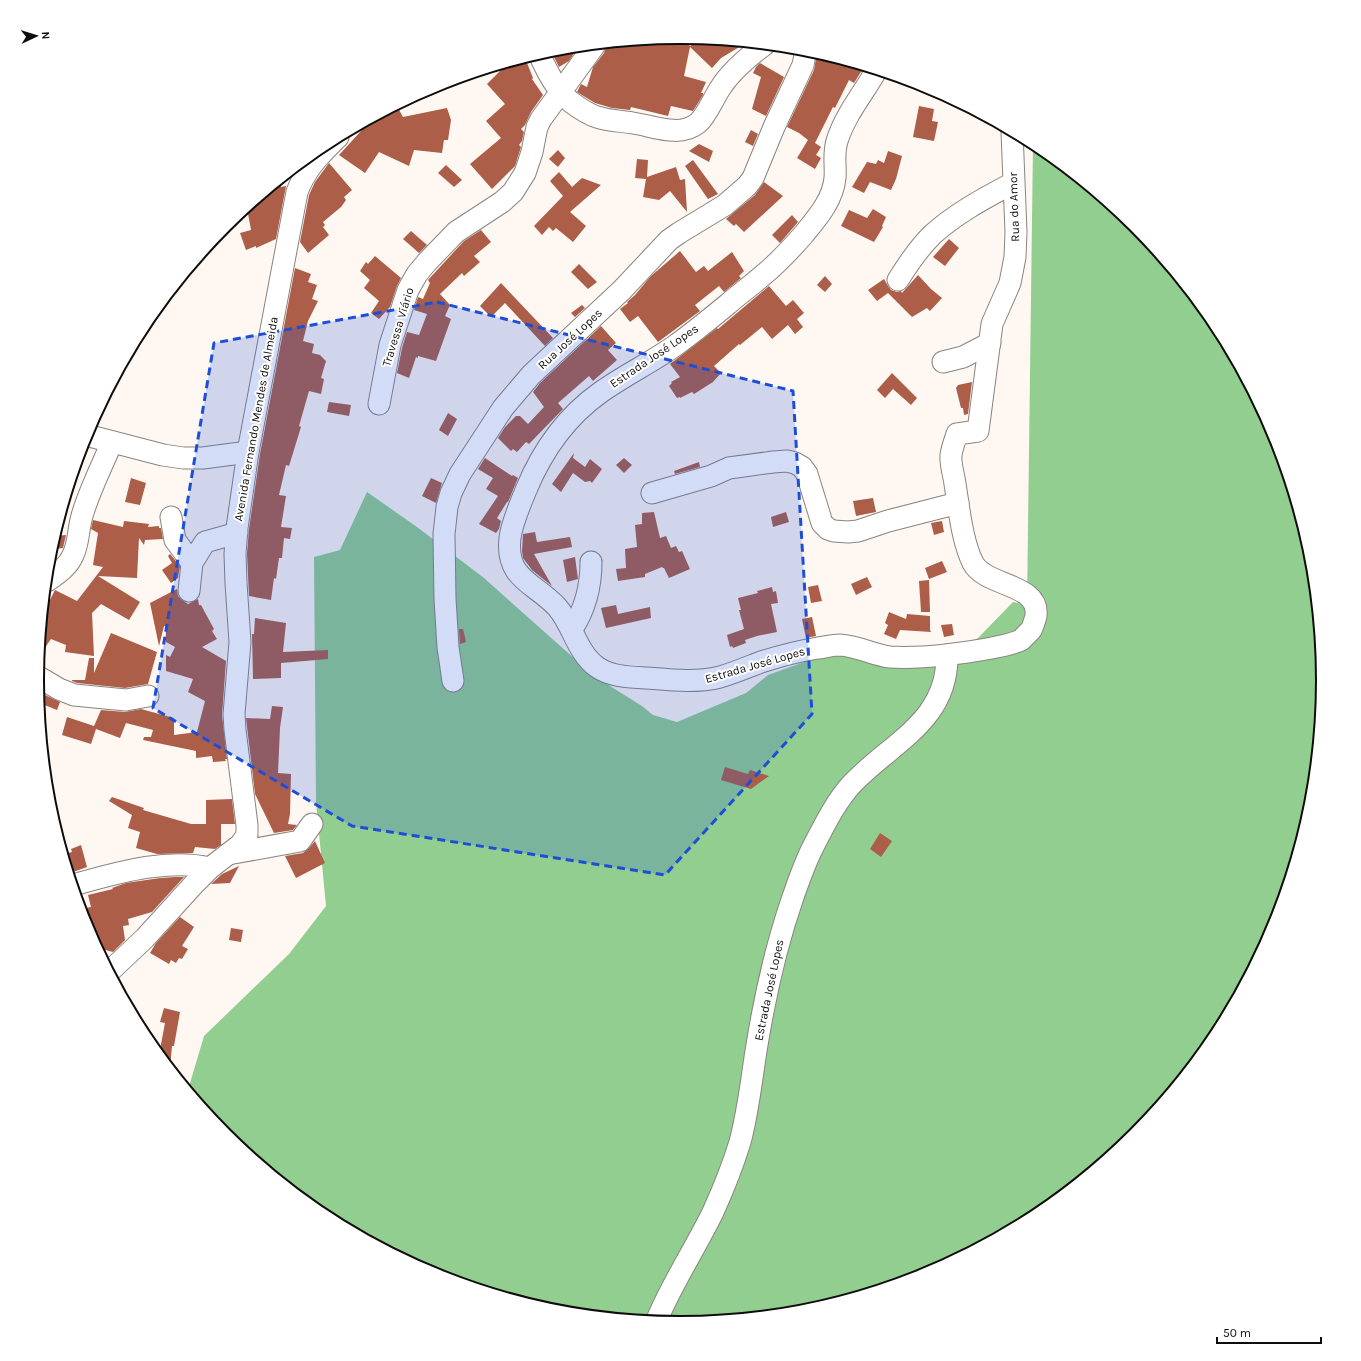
<svg xmlns="http://www.w3.org/2000/svg" width="1361" height="1361" viewBox="0 0 1361 1361" font-family="Karla,sans-serif">
  <rect width="100%" height="100%" fill="#fef7f2"/>
  <path fill="#92ce8f" d="M1033 143 1038 146 1136 226 1216 323 1275 434 1312 555 1324 681 1312 806 1275 927 1215 1038 1135 1136 1038 1216 927 1275 806 1312 680 1324 555 1312 434 1275 323 1215 225 1135 188 1090 204 1036 289 954 326 906 316 802 314 557 340 550 367 492 417 527 484 578 594 676 642 706 653 715 677 722 746 693 768 675 832 652 941 660 978 638 1013 602 1027 605Z"/>
  <g fill="#ac5e48">
    <path d="M678 37 690 46 698 39 746 43 721 58 712 68 690 47 684 76 706 82 701 93H703V95L693 111 671 106 668 116 631 107 630 110 612 108 595 103 577 92 581 84 587 87 593 67 604 53 607 44Z"/>
    <path d="M578 47 569 61 559 67 551 51Z"/>
    <path d="M817 53 864 67 854 83 849 80 835 108 833 107 815 143 821 147 816 155 821 158 815 169 797 158 808 140 799 133 787 127 814 70Z"/>
    <path d="M525 58 533 78 532 79 543 95 531 112 525 125 521 129 524 132 522 141 519 145 521 147 515 166 492 189 470 164 501 138 486 121 505 104 487 84 501 70 497 67Z"/>
    <path d="M760 63 784 77 766 116 752 109 761 77 753 73 756 67Z"/>
    <path d="M397 106 403 117 447 108 451 120 448 140H444L442 153 414 150 409 166 379 152 365 173 339 155 372 119Z"/>
    <path d="M919 106 934 109 932 121 938 122 934 141 913 137Z"/>
    <path d="M751 130 758 134 753 146 745 142Z"/>
    <path d="M699 144 713 151 709 162 689 151Z"/>
    <path d="M558 150 565 158 558 167 549 159Z"/>
    <path d="M888 151 902 156 896 179 891 190 870 182 864 193 852 187 867 162 876 164 878 160 884 163Z"/>
    <path d="M637 159 648 160 647 177 676 167 680 180 685 179 687 212 670 191 659 200 643 197 646 179 635 178Z"/>
    <path d="M693 160 718 194 708 199 685 166Z"/>
    <path d="M329 163 352 190 344 197 346 200 341 207 323 222 325 225 323 227 329 235 308 253 300 242 309 195 315 182Z"/>
    <path d="M446 165 462 180 454 187 438 173Z"/>
    <path d="M559 172 572 187 582 178 601 185 570 212 586 226 573 242 556 228 553 231 549 227 542 235 534 226 563 196 550 181Z"/>
    <path d="M281 180V187L286 186 276 239 256 248V246L246 250 240 233 251 230 247 208Z"/>
    <path d="M764 182 783 196 744 232 736 224 734 226 726 219 755 195Z"/>
    <path d="M873 209 886 217 882 226 883 227 874 242 841 226 849 210 867 218Z"/>
    <path d="M792 215 798 222 780 243 772 235Z"/>
    <path d="M481 230 491 242 474 256 480 262 464 276 462 273 440 294 450 305 445 316 451 319 436 361 418 356V358L416 357 409 378 397 373 402 348 407 332 419 335 427 314 414 310 418 297 423 299 430 283 428 280 464 241Z"/>
    <path d="M411 231 427 245 419 253 403 239Z"/>
    <path d="M949 239 959 248 945 266 933 257Z"/>
    <path d="M680 251 696 272 704 266 708 271 732 252 744 271 739 276 741 278 724 292 719 286 695 305 700 311 658 342 638 316 630 322 620 309 628 303 627 302 635 295 651 276Z"/>
    <path d="M375 256 401 278 397 286 390 307 379 319 371 313 379 301 364 288 370 280 360 271 366 262 368 264Z"/>
    <path d="M579 264 597 282 588 289 571 272Z"/>
    <path d="M295 268 311 274 308 282 317 285 312 299 318 301 308 321 303 341 314 344 312 353 320 355 326 361 321 378 324 379 321 394 309 391 299 426 301 427 289 466 286 465 279 495 286 496 281 527 292 528 290 539 284 538 282 558H279L276 579 274 578 271 600 249 596 247 554 249 529 260 454Z"/>
    <path d="M918 275 931 289 942 298 930 311 927 308 912 317 888 293 877 301 868 290 884 279 888 286 891 290 897 292 901 291 902 293Z"/>
    <path d="M825 276 832 284 825 292 817 285Z"/>
    <path d="M501 283 553 338 545 346 505 303 491 317 480 306Z"/>
    <path d="M769 286 786 306 793 300 804 313 797 319 803 327 795 334 788 325 772 339 762 327 740 345 739 344 714 366 721 373 713 382 694 394 692 392 680 398V397L677 398 669 386 672 383 671 382 680 377 670 364 717 328 718 329Z"/>
    <path d="M582 305 585 308 575 317 571 313Z"/>
    <path d="M601 326 616 343 608 350 617 360 593 381 589 376 558 403 563 409 529 444 526 442 517 452 513 449 511 451 498 438 505 427 516 416H520L528 424 544 407 533 392 540 383Z"/>
    <path d="M892 373 917 398 911 405 893 389 885 398 877 390Z"/>
    <path d="M972 382 968 414 964 415 963 408H961L956 388 958 385Z"/>
    <path d="M329 402 351 405 349 416 327 412Z"/>
    <path d="M448 413 457 419 448 436 439 430Z"/>
    <path d="M574 453 573 458 585 467 590 459 602 469 592 483 590 481 585 482 573 473 561 492 552 484Z"/>
    <path d="M485 458 512 476 513 475 518 478 508 502H507L497 518 501 521 499 529 496 533 479 524 498 496 486 489 493 478 478 469Z"/>
    <path d="M624 458 632 465 624 473 616 465Z"/>
    <path d="M699 462 700 467 675 474 674 471Z"/>
    <path d="M131 478 146 483 140 505 125 502Z"/>
    <path d="M431 478 442 483 436 503 422 496Z"/>
    <path d="M873 498 876 512 856 516 853 501Z"/>
    <path d="M654 512 660 538 666 536 671 548 676 546 679 552 682 551 690 569 669 578 664 568H663L662 567 645 574V577L618 581 616 569 626 568 625 549 637 547 635 525 642 524V513Z"/>
    <path d="M786 512 789 522 773 527 771 517Z"/>
    <path d="M93 520 123 527 124 521 149 524 148 527 159 526V528H161L163 539 145 540 144 545 139 538 137 578 98 576 140 602 129 620 101 604 92 613 94 656 65 652 66 645 51 639 40 655 42 628 47 617 43 615 44 612 55 590 77 601 103 567 93 565 98 533 91 529Z"/>
    <path d="M942 521 944 532 934 535 931 523Z"/>
    <path d="M535 532 537 542 570 537 572 547 534 554 552 586 532 570 523 558 522 551 523 534Z"/>
    <path d="M66 535 63 548 55 549 54 540 55 536Z"/>
    <path d="M170 554 180 566 178 578 171 583 162 570 172 563 168 556Z"/>
    <path d="M575 557 578 579 567 582 563 560Z"/>
    <path d="M942 561 947 572 929 579 925 568Z"/>
    <path d="M867 577 872 587 856 595 851 584Z"/>
    <path d="M929 580 930 612H921L919 581Z"/>
    <path d="M818 585 822 601 811 603 808 587Z"/>
    <path d="M772 587 773 592 776 591 778 603 771 604 777 632 757 636 745 640 746 643 733 648 732 646 730 647 727 635 744 629 739 610H741L738 598 758 593 757 591Z"/>
    <path d="M177 589 178 596 182 600 188 604 198 599 199 605H201L214 629 212 631 217 639 202 647 226 661 222 715 227 759H225L226 761 213 762 212 756 196 758V751L143 740 144 737H151L153 730 126 723 120 738 96 729 91 744 62 735 67 717 94 726 101 710 125 712 141 709 174 718V735L197 732 205 701 188 692 193 679 166 671V655L170 657 175 647 166 642V626H164L159 646 150 603Z"/>
    <path d="M616 605 618 614 650 607 651 618 606 628 601 608Z"/>
    <path d="M889 612 906 619 907 614 930 616V630L931 632 900 630 896 639 884 634 888 625 885 623Z"/>
    <path d="M812 617 816 636 806 638 802 619Z"/>
    <path d="M255 618 286 623 283 652 328 650V659L281 663V678L253 679 252 634H254Z"/>
    <path d="M952 624 954 635 944 637 941 625Z"/>
    <path d="M459 629H463L466 642 460 644Z"/>
    <path d="M111 633 157 652 148 684 125 688 77 683 72 681V680H85L89 658H94V673Z"/>
    <path d="M45 695 60 702 57 710 42 704Z"/>
    <path d="M272 706 283 707 280 728 278 773 291 774 290 814 288 824 297 825 293 830 274 833 255 794 246 718 270 719Z"/>
    <path d="M725 767 748 774 750 770 769 776 751 789 721 780Z"/>
    <path d="M112 797 144 808 143 810 191 824H206V800L232 799 235 824H221V845L215 849 195 847 193 853 157 854 136 848 140 832 128 828 132 815 109 801Z"/>
    <path d="M880 833 892 841 881 857 870 849Z"/>
    <path d="M315 841 325 863 296 878 285 856 303 853 309 848Z"/>
    <path d="M81 845 87 867 70 873 64 854 72 852 71 849Z"/>
    <path d="M239 866 230 883 211 884 222 874Z"/>
    <path d="M176 877H184L152 912 128 919 129 925 123 926 125 940 113 952 98 948 86 927 81 909 91 907 88 895 113 889 112 888 126 883 160 878Z"/>
    <path d="M180 917 194 927 182 946 188 949 182 959 179 958 176 963 171 960 169 964 150 953 156 943Z"/>
    <path d="M231 928 243 930 241 942 229 940Z"/>
    <path d="M164 1008 180 1012 174 1046H172L170 1068 159 1055 165 1023 160 1022Z"/>
  </g>
  <g fill="none" stroke-linecap="round" stroke-linejoin="round">
    <defs>
      <g id="minor">
        <path d="M539 54C547 71 556 90 571 102 579 108 587 114 597 117 609 121 621 121 633 123 653 126 680 138 698 123 707 115 714 97 721 87 732 70 748 57 764 45"/>
        <path d="M876 71C863 94 845 115 837 141 833 154 836 165 835 178 833 200 817 218 804 234 791 249 777 264 762 276 751 286 739 294 728 304 711 318 694 332 676 345 652 362 625 375 601 392 567 416 542 451 526 490 520 505 512 522 510 538 505 579 535 583 557 607 573 625 577 653 597 667 611 677 630 677 647 678 671 680 696 683 720 677 734 673 748 667 761 662 780 656 799 651 818 648 826 647 833 645 840 645 858 646 873 655 890 657 924 659 959 654 992 648 1002 646 1013 644 1021 640 1022 639 1030 631 1031 630 1033 627 1035 619 1036 616 1040 583 986 587 973 563 962 541 959 508 955 484 954 475 950 464 951 455 952 448 955 440 957 434L978 431 992 324 1010 283 1015 257 1016 232 1012 132"/>
        <path d="M898 280C908 264 919 248 932 235 956 213 985 198 1013 183"/>
        <path d="M943 362 963 357 990 343"/>
        <path d="M379 404 390 345 408 290 417 274 427 262 456 232 502 202 513 192 525 173 532 152 537 127 541 119 594 46"/>
        <path d="M86 435 163 455 183 458H203L248 452"/>
        <path d="M652 493 711 476 729 468 773 462 787 461 795 463 802 467 807 474 822 523 828 529 834 531 848 532 858 531 888 521 958 503"/>
        <path d="M171 517 175 540 192 563"/>
        <path d="M47 581C57 574 68 567 73 555 79 543 78 529 82 516 89 491 102 466 112 442"/>
        <path d="M189 591 192 563 205 542 237 533"/>
        <path d="M572 629C586 608 591 587 591 562"/>
        <path d="M37 676 59 689 74 695 126 700 148 696"/>
        <path d="M453 681 448 647 445 599 444 534 447 507 451 493 460 474 503 408 531 375 622 290 669 240 679 233 725 205 747 186 753 178 774 127 797 78 803 65 806 49"/>
        <path d="M228 854 300 841 312 824"/>
        <path d="M73 885C117 873 165 858 210 868"/>
        <path d="M110 971 145 938 195 883 210 868 240 845 247 835V825L235 730 234 714 240 642 236 583 235 554 237 528 248 452 297 192C306 168 320 155 338 137"/>
        <path d="M656 1322C672 1283 695 1249 713 1212 723 1190 733 1165 740 1142 749 1109 752 1073 758 1039 766 991 777 943 793 897 799 880 805 862 814 845 825 824 835 803 851 785 890 743 948 722 947 655"/>
      </g>
    </defs>
    <use href="#minor" stroke="#8a8480" stroke-width="23"/>
    <use href="#minor" stroke="#fff" stroke-width="21"/>
  </g>
  <path fill="#1d4ed8" fill-opacity="0.2" stroke="#1d4ed8" stroke-width="3" stroke-dasharray="8 5" stroke-linejoin="round" d="M437 302 793 391 812 714 665 875 352 826 153 708 214 343Z"/>
  <g text-anchor="middle" dominant-baseline="central" stroke-width="4" stroke-linejoin="round" paint-order="stroke">
    <g font-size="12" fill="#0f0d0b" stroke="#fff">
      <text transform="translate(1014 207) rotate(-92)">Rua do Amor</text>
      <text transform="translate(398 327) rotate(-73)">Travessa Viário</text>
      <text transform="translate(570 339) rotate(-43)">Rua José Lopes</text>
      <text transform="translate(654 356) rotate(-34)">Estrada José Lopes</text>
      <text transform="translate(256 419) rotate(-80)">Avenida Fernando Mendes de Almeida</text>
      <text transform="translate(755 665) rotate(-16)">Estrada José Lopes</text>
      <text transform="translate(769 990) rotate(-78)">Estrada José Lopes</text>
    </g>
  </g>
  <path d="M0 0H1361V1361H0ZM44 680a636 636 0 1 1 1272 0a636 636 0 1 1-1272 0Z" fill="#fff" fill-rule="evenodd"/>
  <path fill="none" stroke="#0f0d0b" stroke-width="2" d="M44 680a636 636 0 1 1 1272 0a636 636 0 1 1-1272 0Z"/>
  <g transform="translate(36 36) rotate(86)" stroke="#ffffff" stroke-width="3" paint-order="stroke">
  <path d="M0-3L7 15L0 10L-7 15Z" fill="#0f0d0b"/>
  <text y="-6" font-size="11" font-weight="bold" text-anchor="middle" fill="#0f0d0b">N</text>
  </g>
  <path d="M1217 1337v6h104v-6" fill="none" stroke="#0f0d0b" stroke-width="2"/>
  <text x="1223" y="1337" font-size="12" fill="#0f0d0b" stroke="#ffffff" stroke-width="3" paint-order="stroke">50 m</text>
</svg>
